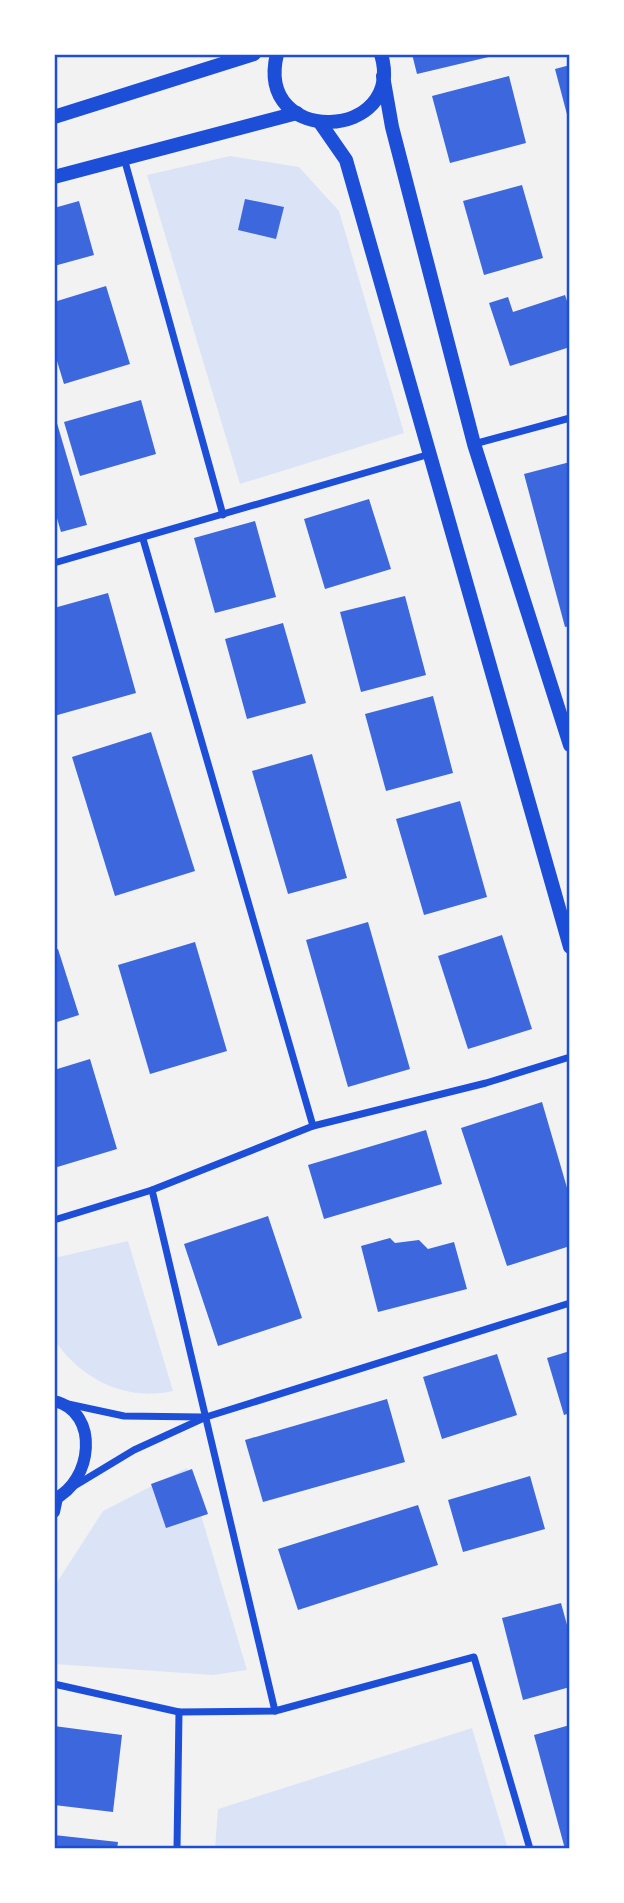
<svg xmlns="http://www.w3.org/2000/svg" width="624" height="1903" viewBox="0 0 624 1903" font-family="Inter,sans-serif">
  <rect width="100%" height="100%" fill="#f2f2f2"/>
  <g fill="#dbe4f7">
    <path d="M230 156 299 167 339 211 404 433 240 484 147 175Z"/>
    <path d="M128 1241 173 1391C126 1402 80 1379 54 1339V1258Z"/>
    <path d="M187 1468 247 1670 213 1675 54 1664V1587L103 1511Z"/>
    <path d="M472 1728 508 1849H215L218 1809Z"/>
  </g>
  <g fill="#3d67dc">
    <path d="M412 54H497V55L417 74Z"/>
    <path d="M570 65V122H569L555 69Z"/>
    <path d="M509 76 526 143 450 163 432 96Z"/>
    <path d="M522 185 543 258 484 275 463 201Z"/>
    <path d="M245 199 284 207 276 239 238 230Z"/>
    <path d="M79 201 94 255 54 266V208Z"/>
    <path d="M106 286 130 364 64 384 54 351V302Z"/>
    <path d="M565 295 570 310V347L510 366 489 303 508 297 513 312Z"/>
    <path d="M141 400 156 454 80 476 64 422Z"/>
    <path d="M54 413 87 525 61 532 54 508Z"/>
    <path d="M570 462V626L565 627 524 474Z"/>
    <path d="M369 499 391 569 325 589 304 519Z"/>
    <path d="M255 521 276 597 215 613 194 538Z"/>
    <path d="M108 593 136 693 54 716V608Z"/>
    <path d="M405 596 426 675 361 692 340 612Z"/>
    <path d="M283 623 306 703 247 719 225 639Z"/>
    <path d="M433 696 453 773 386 791 365 714Z"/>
    <path d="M151 732 195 871 115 896 72 757Z"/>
    <path d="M312 754 347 878 288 894 252 771Z"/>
    <path d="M460 801 487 897 424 915 396 819Z"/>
    <path d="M368 922 410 1069 348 1087 306 940Z"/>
    <path d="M502 935 532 1029 468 1049 438 956Z"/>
    <path d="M195 942 227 1051 150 1074 118 965Z"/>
    <path d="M58 949 79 1015 54 1023V950Z"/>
    <path d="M90 1059 117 1149 54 1168V1070Z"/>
    <path d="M542 1102 570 1198V1246L507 1266 461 1128Z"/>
    <path d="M426 1130 442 1184 324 1219 308 1165Z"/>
    <path d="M268 1216 302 1318 218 1346 184 1244Z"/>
    <path d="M390 1238 395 1243 419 1240 428 1249 454 1242 467 1289 378 1312 361 1246Z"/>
    <path d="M570 1351V1413L564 1415 547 1358Z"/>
    <path d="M497 1354 517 1415 442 1439 423 1377Z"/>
    <path d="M387 1399 405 1462 263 1502 245 1440Z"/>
    <path d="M192 1469 208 1514 166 1528 151 1484Z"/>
    <path d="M530 1476 545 1529 463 1552 448 1500Z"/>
    <path d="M418 1505 438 1565 298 1610 278 1549Z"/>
    <path d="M561 1603 570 1636V1687L523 1700 502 1618Z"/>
    <path d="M570 1725V1849H565L534 1735Z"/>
    <path d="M54 1726 122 1735 113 1812 54 1805Z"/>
    <path d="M54 1835 118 1842 117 1849H54Z"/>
  </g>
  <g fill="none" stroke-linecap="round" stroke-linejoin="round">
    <g stroke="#1d4ed8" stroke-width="7">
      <path d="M124 158 223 515"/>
      <path d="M474 444 570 418"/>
      <path d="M143 539 313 1126"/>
      <path d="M54 563 430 454"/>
      <path d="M54 1220 152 1190"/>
      <path d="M68 1404 124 1416 202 1417"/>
      <path d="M76 1485 134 1450 206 1417 570 1303"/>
      <path d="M54 1684 179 1712 275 1711 474 1657 530 1849"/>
      <path d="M275 1711 152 1190 313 1126 486 1083 570 1057"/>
      <path d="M177 1849 179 1712"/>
    </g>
    <g stroke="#1d4ed8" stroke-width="12">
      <path d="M54 1401C101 1412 92 1482 54 1499"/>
      <path d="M54 1512 57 1498"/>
    </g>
    <g stroke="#1d4ed8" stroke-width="14">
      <path d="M277 54C254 148 407 141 381 54"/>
      <path d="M383 76 392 127 474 444 570 745"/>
      <path d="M54 117 254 54"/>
      <path d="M321 124 346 160 570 947"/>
      <path d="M54 177 297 113"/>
    </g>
  </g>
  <rect width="624" height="1903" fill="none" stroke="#ffffff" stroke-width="112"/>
  <rect x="56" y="56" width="512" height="1791" fill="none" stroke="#1d4ed8" stroke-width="2.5"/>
</svg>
